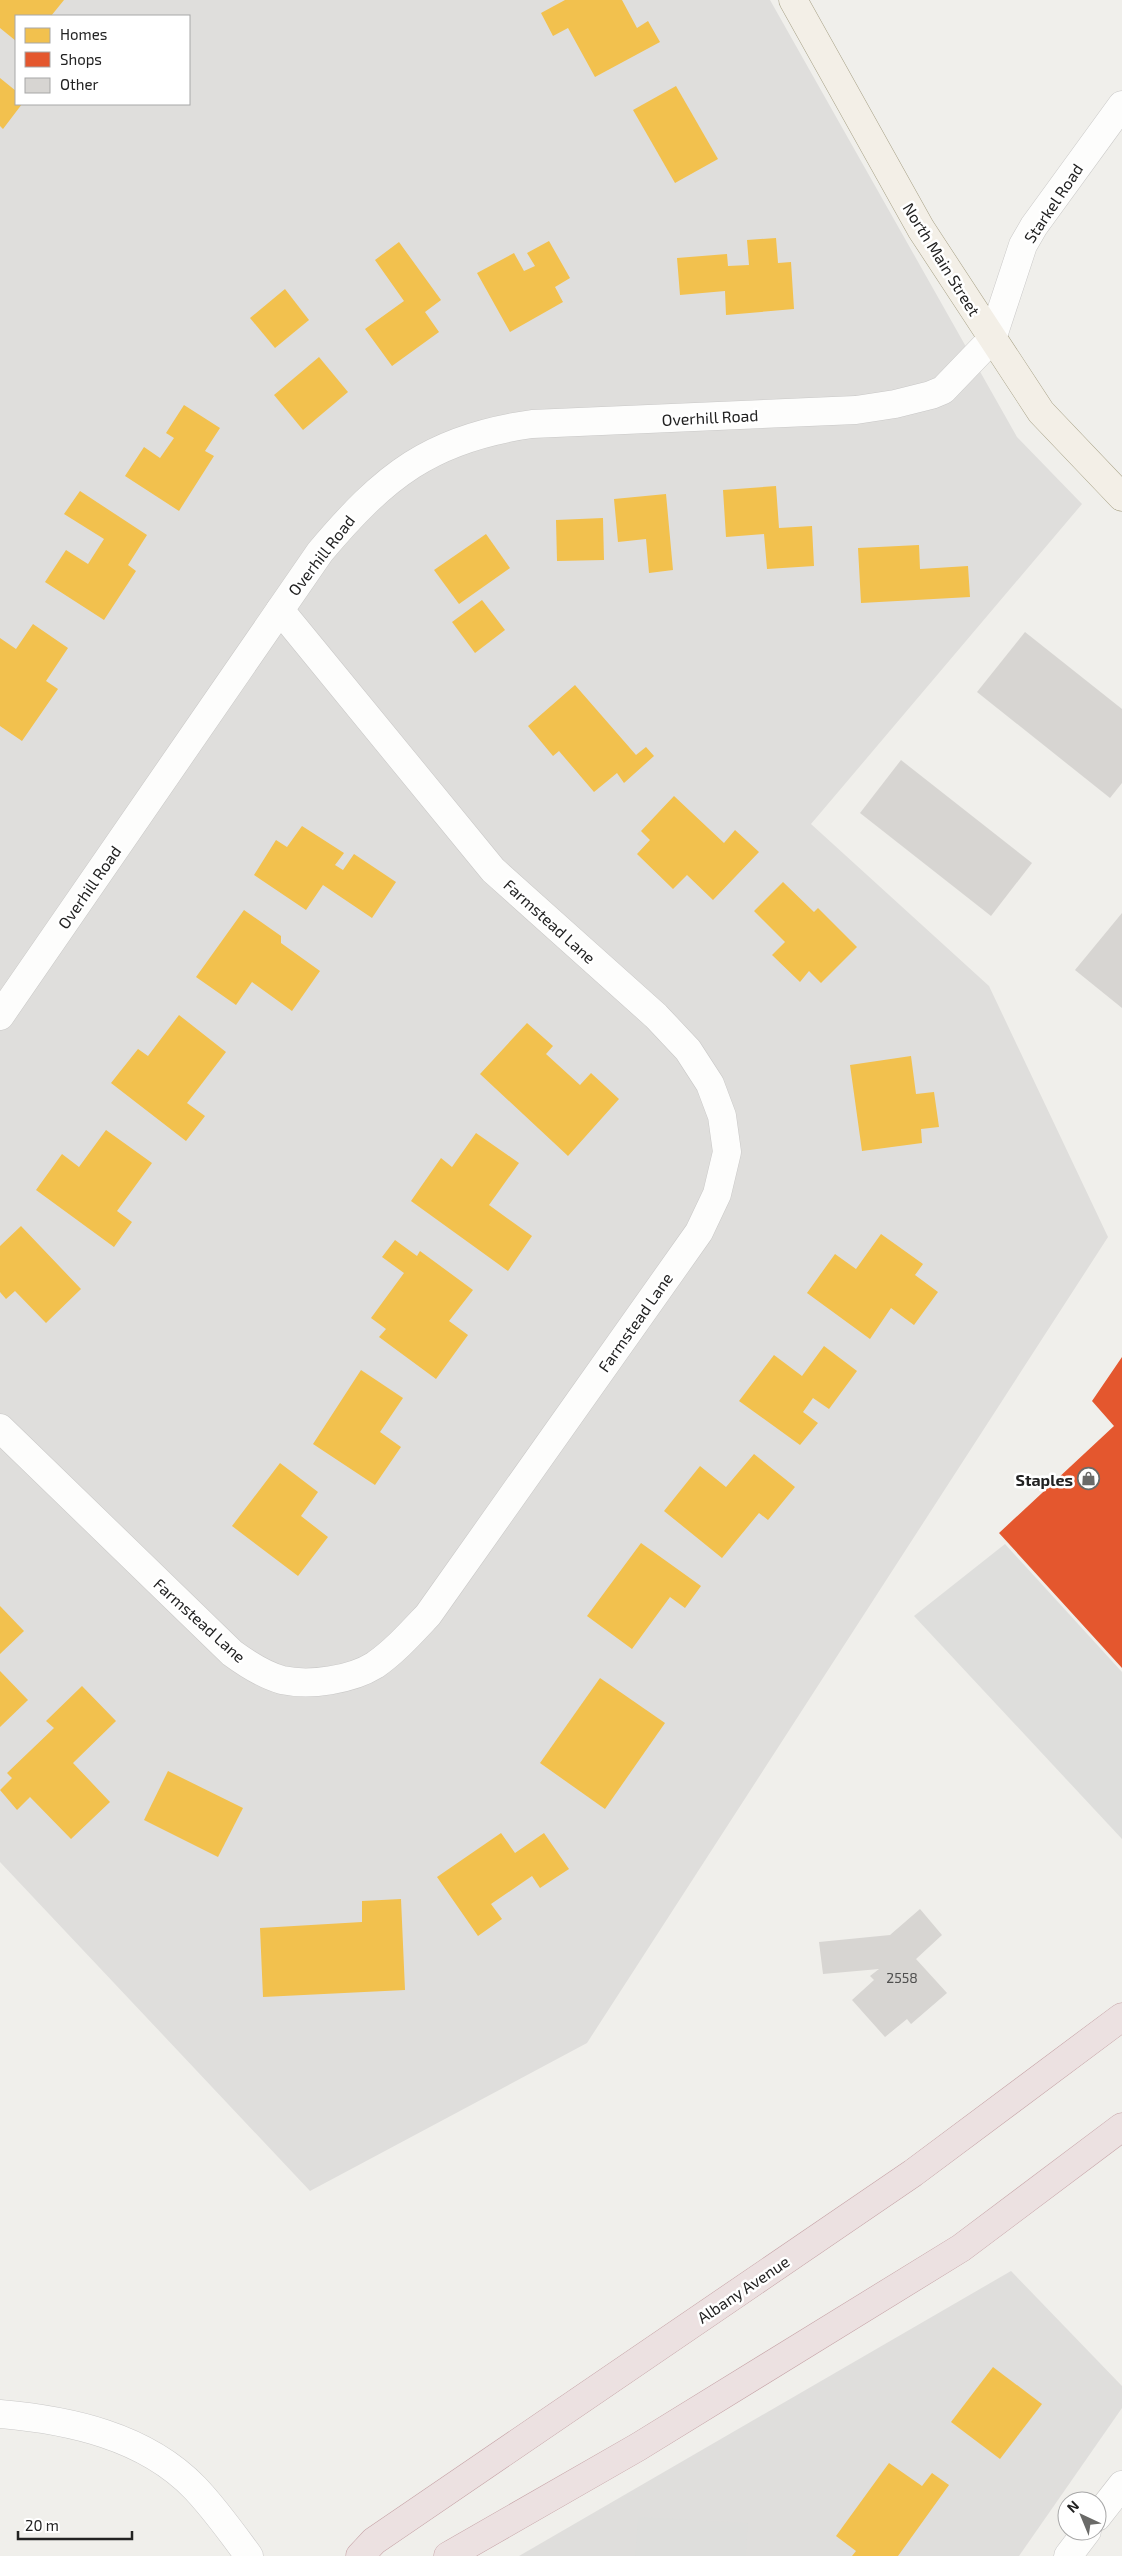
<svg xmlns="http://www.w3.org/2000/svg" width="1122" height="2556" viewBox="0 0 1122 2556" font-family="'Exo 2',sans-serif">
  <rect width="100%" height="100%" fill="#f0efeb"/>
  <g fill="#dfdedc" fill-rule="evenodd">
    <path d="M0 0H770L1017 437 1082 504 811 824 989 986 1108 1237 587 2043 310 2191 0 1862ZM16 16H189V104H16Z"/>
    <path d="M1011 2271 1122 2386V2408L1019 2556H519Z"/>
  </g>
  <g fill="#dededc">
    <path d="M1005 1544 1122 1672V1839L914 1616Z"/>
    <path d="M638 2517 748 2523 746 2556H635Z"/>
  </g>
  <g fill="#f2c14e">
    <path d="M0 0H64L51 16H16V41L0 28Z"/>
    <path d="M565 0H622L637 28 648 21 660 42 595 77 568 28 553 36 541 13Z"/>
    <path d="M0 78 16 91V104H22L3 129 0 126Z"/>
    <path d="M676 86 718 159 675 183 633 110Z"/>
    <path d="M776 238 778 263 791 262 794 309 726 315 725 291 680 295 677 258 727 254 728 266 749 265 747 240Z"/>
    <path d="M549 241 570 278 555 287 563 302 510 332 477 273 514 253 524 271 535 266 527 253Z"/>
    <path d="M399 242 441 300 425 312 439 332 392 366 365 329 404 301 375 260Z"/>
    <path d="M285 289 309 320 275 348 250 318Z"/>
    <path d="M319 357 348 392 303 430 274 395Z"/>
    <path d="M184 405 220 428 205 451 214 456 179 511 125 476 144 447 160 458 174 438 166 433Z"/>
    <path d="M776 486 779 528 812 526 814 566 767 569 764 534 726 537 723 490Z"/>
    <path d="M80 491 147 535 128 565 136 571 104 620 45 582 66 550 88 564 104 539 64 514Z"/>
    <path d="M666 494 673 570 649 573 646 539 618 542 614 499Z"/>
    <path d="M603 518 604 560 557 561 556 520Z"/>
    <path d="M486 534 510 568 459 604 434 570Z"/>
    <path d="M919 545 920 569 968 566 970 597 861 603 858 548Z"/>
    <path d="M482 600 505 630 475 653 452 622Z"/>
    <path d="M33 624 68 648 46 681 58 689 22 741 0 726V638L16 649Z"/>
    <path d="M575 685 636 755 646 747 654 756 624 783 617 773 594 792 559 751 553 756 528 726Z"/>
    <path d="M674 796 724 843 735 830 759 852 713 900 687 875 673 889 637 854 650 840 641 831Z"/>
    <path d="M302 826 344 853 335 865 343 870 354 854 396 882 372 918 323 885 306 910 254 875 276 840 287 847Z"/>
    <path d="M783 882 814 912 818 908 857 947 821 983 809 971 800 982 772 955 785 942 754 911Z"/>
    <path d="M244 910 281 936V943L320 971 292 1011 252 982 236 1005 196 977Z"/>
    <path d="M179 1015 226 1052 187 1103 205 1116 186 1141 111 1083 138 1049 148 1056Z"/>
    <path d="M527 1023 553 1046 546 1054 580 1085 591 1073 619 1099 568 1156 480 1074Z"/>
    <path d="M911 1056 916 1094 934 1092 939 1127 921 1129 922 1143 862 1151 850 1065Z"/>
    <path d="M106 1130 152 1163 117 1211 132 1222 114 1247 36 1190 62 1154 79 1167Z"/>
    <path d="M476 1133 519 1163 489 1205 532 1236 508 1271 411 1201 441 1158 452 1167Z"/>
    <path d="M21 1226 81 1289 46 1323 15 1291 6 1299 0 1292V1246Z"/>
    <path d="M881 1234 923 1264 915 1275 938 1292 914 1325 891 1308 870 1339 807 1293 835 1254 856 1269Z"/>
    <path d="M395 1240 417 1256 420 1251 473 1290 449 1321 468 1335 436 1379 379 1337 386 1329 371 1318 404 1273 382 1257Z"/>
    <path d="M824 1346 857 1371 829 1409 813 1398 803 1412 818 1423 800 1445 739 1401 774 1355 802 1376Z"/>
    <path d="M361 1370 403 1398 380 1432 401 1447 375 1485 313 1444Z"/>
    <path d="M754 1454 795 1487 768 1520 759 1513 722 1558 664 1511 700 1466 726 1487Z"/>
    <path d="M280 1463 318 1492 301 1516 328 1537 298 1576 232 1526Z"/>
    <path d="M641 1543 701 1586 685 1608 670 1597 632 1649 587 1616Z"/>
    <path d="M0 1606 24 1631 0 1654Z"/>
    <path d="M0 1671 28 1700 0 1727Z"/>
    <path d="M600 1678 665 1723 605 1809 540 1763Z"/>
    <path d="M82 1686 116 1721 73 1763 110 1802 71 1839 30 1797 17 1810 0 1790 12 1778 7 1773 54 1728 46 1721Z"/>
    <path d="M168 1771 243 1808 218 1857 144 1820Z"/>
    <path d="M501 1833 515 1853 544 1833 569 1869 540 1888 532 1876 491 1904 502 1919 478 1936 437 1877Z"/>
    <path d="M401 1899 405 1990 263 1997 260 1928 362 1922V1901Z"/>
    <path d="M993 2367 1042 2404 1000 2459 951 2422Z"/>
    <path d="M889 2463 922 2486 932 2473 949 2485 898 2556H852L856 2551 836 2536Z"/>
  </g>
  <path fill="#e4572e" d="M1122 1357V1668L999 1533 1114 1426 1092 1401Z"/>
  <g fill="#d7d5d2">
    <path d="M1025 632 1122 709V783L1110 798 977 692Z"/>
    <path d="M901 760 1032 863 991 916 860 813Z"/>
    <path d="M1122 913V1008L1075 970Z"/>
    <path d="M920 1909 942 1935 916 1959 947 1993 911 2024 907 2019 885 2037 852 2000 874 1980 870 1976 879 1969 823 1974 819 1942 890 1935Z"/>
  </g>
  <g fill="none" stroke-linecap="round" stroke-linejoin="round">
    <defs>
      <g id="minor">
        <path d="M0 1016 320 552C384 476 431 438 532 424L856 410 895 404 931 395 943 390 992 339 1023 245 1034 226 1122 105"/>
        <path d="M0 1428 232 1653C247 1664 264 1675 282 1680 310 1686 351 1680 375 1665 395 1651 411 1633 428 1615L699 1232 717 1194 727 1152 722 1116 710 1084 688 1050 656 1016 493 870 280 610"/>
        <path d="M0 2414C69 2420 145 2436 195 2488 215 2509 232 2533 249 2556"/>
        <path d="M1097 2517 1122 2485"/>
        <path d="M1068 2556 1087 2531"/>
      </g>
      <path id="major" d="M793 0 921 229 1041 412 1122 497"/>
      <g id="highway">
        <path d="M360 2556 374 2541 913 2173 1122 2017"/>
        <path d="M448 2556 638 2447 961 2248 1122 2127"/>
      </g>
    </defs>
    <use href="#minor" stroke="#c9c8c7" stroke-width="29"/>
    <use href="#major" stroke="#a7a186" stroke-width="29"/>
    <use href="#highway" stroke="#c6a3a7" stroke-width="29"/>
    <use href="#minor" stroke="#fdfdfc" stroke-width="28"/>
    <use href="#major" stroke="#f3efe7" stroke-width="28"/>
    <use href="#highway" stroke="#ece1e1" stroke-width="28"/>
  </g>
  <defs>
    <symbol id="shop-ring" viewBox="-11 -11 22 22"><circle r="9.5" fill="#fff" stroke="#6a6a68" stroke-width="1.5"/><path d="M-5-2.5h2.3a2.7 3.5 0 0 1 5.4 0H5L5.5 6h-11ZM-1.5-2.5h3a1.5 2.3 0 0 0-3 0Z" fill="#6a6a68"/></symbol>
  </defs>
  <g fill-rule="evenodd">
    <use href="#shop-ring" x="1076" y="1466" width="25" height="25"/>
  </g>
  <g text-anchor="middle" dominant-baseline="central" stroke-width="5" stroke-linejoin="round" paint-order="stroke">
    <g font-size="14" fill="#4f4f4e">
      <text x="902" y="1977">2558</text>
    </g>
    <g font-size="16" fill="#222" stroke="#fff">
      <text transform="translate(1053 203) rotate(-56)">Starkel Road</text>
      <text transform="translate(942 259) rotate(58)">North Main Street</text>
      <text transform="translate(710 417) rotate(-3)">Overhill Road</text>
      <text transform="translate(321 555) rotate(-52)">Overhill Road</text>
      <text transform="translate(89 887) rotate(-55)">Overhill Road</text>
      <text transform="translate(550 921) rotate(42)">Farmstead Lane</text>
      <text transform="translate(635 1322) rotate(-55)">Farmstead Lane</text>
      <text transform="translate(200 1620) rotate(42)">Farmstead Lane</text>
      <text transform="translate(743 2289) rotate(-34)">Albany Avenue</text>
    </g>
    <g font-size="16" font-weight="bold" fill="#222" stroke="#fff" text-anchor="end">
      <text x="1073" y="1479">Staples</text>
    </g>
  </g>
  <rect x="15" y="15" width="175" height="90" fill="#ffffff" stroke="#a7a7a7"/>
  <rect x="25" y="28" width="25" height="15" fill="#f2c14e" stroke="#a7a7a7"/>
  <text x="60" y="40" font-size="15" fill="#222222">Homes</text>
  <rect x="25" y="52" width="25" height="15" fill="#e4572e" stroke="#a7a7a7"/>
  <text x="60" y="65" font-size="15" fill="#222222">Shops</text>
  <rect x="25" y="78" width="25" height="15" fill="#d7d5d2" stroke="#a7a7a7"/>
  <text x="60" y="90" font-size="15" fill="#222222">Other</text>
  <g transform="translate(1082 2516) rotate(316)"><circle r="24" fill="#ffffff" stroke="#a7a7a7"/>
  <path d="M0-4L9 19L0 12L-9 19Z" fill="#6a6a68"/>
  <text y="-8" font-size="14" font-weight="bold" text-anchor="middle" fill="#222222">N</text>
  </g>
  <path d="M18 2531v8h114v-8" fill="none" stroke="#222222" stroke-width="2.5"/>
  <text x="25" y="2531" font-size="15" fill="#222222" stroke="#ffffff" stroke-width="4" paint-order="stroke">20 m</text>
</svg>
